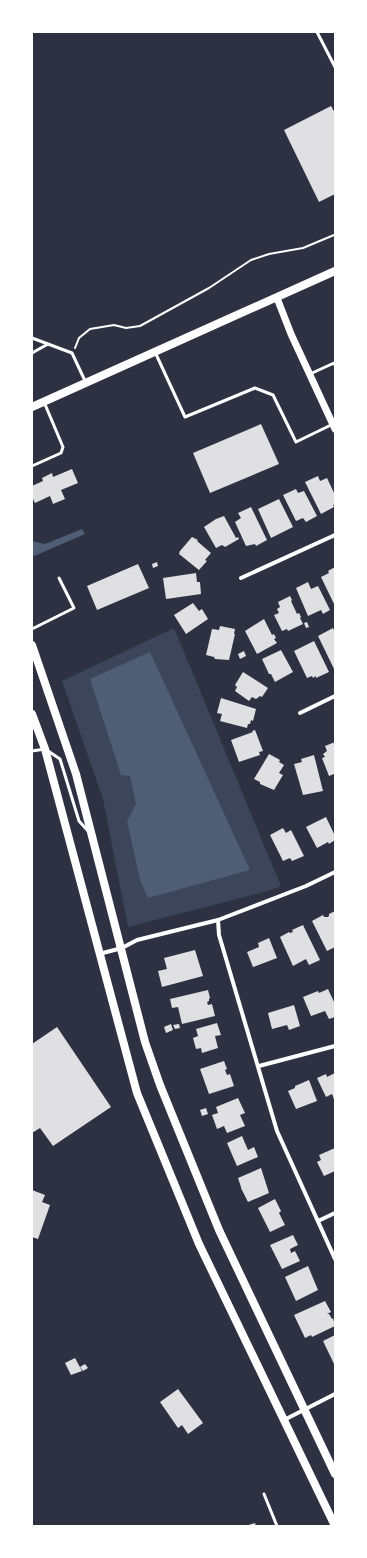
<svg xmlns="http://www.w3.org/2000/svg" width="367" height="1558" viewBox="0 0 367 1558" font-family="'DejaVu Sans',sans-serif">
  <rect width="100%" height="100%" fill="#2d3142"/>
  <path fill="#3c4559" d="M174 628 281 886 268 891 128 927 103 799 62 681Z"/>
  <g fill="#4f5d75">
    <path d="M82 529 85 534 32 557V541L45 544Z"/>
    <path d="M150 652 250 870 148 898 140 880 127 821 136 804 130 776 121 775 90 679Z"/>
  </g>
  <g fill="#e0e0e3">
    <path d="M331 106 335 113V194L319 202 284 130Z"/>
    <path d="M261 424 279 464 210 493 193 453Z"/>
    <path d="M72 469 78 483 61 490 65 499 53 504 50 496 35 503 32 497V486L43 481 42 478 52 473 53 477Z"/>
    <path d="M318 476 320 481 327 478 335 495V504L333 505 334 507 321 514 305 482Z"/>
    <path d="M296 489 298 493 304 491 317 516 306 522 303 518 296 521 283 495Z"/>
    <path d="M279 499 293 527 271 538 258 509Z"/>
    <path d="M251 507 267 540 256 546 255 544 246 546 235 522 241 518 238 513Z"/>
    <path d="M224 516 236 538 238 537 239 539 225 547 222 545 216 548 204 527 216 519Z"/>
    <path d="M192 537 198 540 197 541 211 553 205 560 207 561 199 570 179 554 180 551Z"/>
    <path d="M157 562 158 566 153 568 152 564Z"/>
    <path d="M138 564 149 588 97 610 87 586Z"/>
    <path d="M335 567V606L321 577 329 573 328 571Z"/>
    <path d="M196 573 197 582H200L201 594 166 599 163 578Z"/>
    <path d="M308 582 311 589 318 586 330 610 323 614 321 610 308 616 296 588Z"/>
    <path d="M290 596 292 600 291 601 297 614 299 613 301 617 300 618 303 624 288 631 287 629 282 631 274 615 279 613 277 609 280 607 278 602Z"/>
    <path d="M193 603 199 611 202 609 208 619 186 634 174 615Z"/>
    <path d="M264 619 272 635 274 634 276 638 274 639 277 643 257 654 245 631Z"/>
    <path d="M307 622 309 627 306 628 304 623Z"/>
    <path d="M220 626 235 629 234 634H235L229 660 215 659 214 657 206 655 212 629 219 630Z"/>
    <path d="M333 628 335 633V671L318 636Z"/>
    <path d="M314 641 329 672 316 678V676L313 678 312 676 307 678 294 651Z"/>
    <path d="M281 650 293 672 275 682 271 674H269L262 659Z"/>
    <path d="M244 651 246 656 240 659 238 654Z"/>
    <path d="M243 672 268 688 262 697 260 696 256 699 252 697 249 701 235 691 237 687 235 685Z"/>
    <path d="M221 698 256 709 253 721 251 720 250 724H248L247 728 220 721 222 714 217 713Z"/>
    <path d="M255 730 263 751 259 752 260 755 239 762 231 740 253 732 252 731Z"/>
    <path d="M335 742V778L334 774 329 776 322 758 325 757 323 754 327 751 325 746Z"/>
    <path d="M269 754 280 760 279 762 284 765 279 773 283 775 274 790 260 784V782L254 779Z"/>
    <path d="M314 755 323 791 303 795 294 764 302 762 301 759Z"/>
    <path d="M326 817 335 836V840L329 844 328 842 317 848 306 827Z"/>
    <path d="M283 828 286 833 291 830 304 856 292 861 290 858 283 861 270 835Z"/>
    <path d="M335 911V947L327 951 312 921 323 915 324 917H328L329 916V914Z"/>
    <path d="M303 925 320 960 309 965 306 959 293 966 280 937 289 932 290 933 293 932 292 930Z"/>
    <path d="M269 938 277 958 253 967 247 952 259 947 258 943Z"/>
    <path d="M195 950 203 976 162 987 158 971 167 969 164 958Z"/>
    <path d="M328 989 335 1004V1017L329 1019 325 1011 311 1016 303 997 318 991 319 993Z"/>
    <path d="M208 990 210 998 209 999V1001L207 1002 208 1005 212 1004 215 1016 182 1024 178 1007 172 1008 170 999Z"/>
    <path d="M294 1005 300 1026 289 1030 287 1025 272 1029 268 1013Z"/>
    <path d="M217 1023 221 1035 215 1036 218 1048 202 1053 201 1048 196 1049 193 1038 198 1036 196 1029Z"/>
    <path d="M171 1024 173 1030 166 1033 164 1027Z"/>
    <path d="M179 1024 180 1028 175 1029 173 1025Z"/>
    <path d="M57 1027 111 1107 53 1146 40 1128 32 1133V1044Z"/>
    <path d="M224 1061 227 1069 225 1070 227 1075 230 1074 234 1086 209 1094 200 1069Z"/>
    <path d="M335 1073V1102L332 1094 326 1097 317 1078 326 1074 327 1077Z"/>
    <path d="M309 1080 317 1101 296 1109 288 1091 295 1088V1086Z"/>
    <path d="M238 1098 245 1113 240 1115 245 1126 227 1133 224 1126 217 1129 212 1115 218 1113 216 1107Z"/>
    <path d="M206 1108 208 1114 202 1116 200 1110Z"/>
    <path d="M242 1136 248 1150 254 1147 258 1157 237 1166 227 1143Z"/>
    <path d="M335 1148V1171L324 1176 317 1162 321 1160 319 1155Z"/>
    <path d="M261 1168 269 1193 248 1202 241 1188V1187L238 1178Z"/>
    <path d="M32 1190 45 1195 42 1202 50 1205 38 1239 32 1237Z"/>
    <path d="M275 1199 281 1211 279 1213 285 1225 270 1232 258 1208Z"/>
    <path d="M293 1235 298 1245 290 1249 291 1253 295 1251 300 1261 282 1269 270 1245Z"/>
    <path d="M308 1266 318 1290 296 1301 285 1277Z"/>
    <path d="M325 1301 331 1312 327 1314H329L332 1319 333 1318 335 1326 312 1337 311 1335 305 1338 294 1315Z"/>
    <path d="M335 1335V1366L323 1341Z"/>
    <path d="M75 1358 82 1371 71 1375 65 1363Z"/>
    <path d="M85 1364 88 1368 83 1371 80 1367Z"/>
    <path d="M178 1389 203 1423 188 1434 182 1425 178 1428 160 1402Z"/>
    <path d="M255 1523 256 1526H245Z"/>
  </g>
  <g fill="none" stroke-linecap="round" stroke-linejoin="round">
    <path stroke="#fff" stroke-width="2" d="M75 348 79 338 90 329 114 325 126 328 140 326 209 288 251 260 269 254 303 248 334 235"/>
    <g stroke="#fff" stroke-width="3">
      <path d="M317 32 335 67"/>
      <path d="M32 338 72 353 86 383"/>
      <path d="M155 352 185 417 255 388 273 395 296 442 333 424"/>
      <path d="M32 353 48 344"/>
      <path d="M310 374 334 363 335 365"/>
      <path d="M32 466 61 453 63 447 44 402"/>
      <path d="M32 629 74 608 59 578"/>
      <path d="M32 751 45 749 60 759 79 821 89 832"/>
      <path d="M264 1494 277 1526"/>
    </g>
    <g stroke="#fff" stroke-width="4">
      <path d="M241 578 335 535"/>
      <path d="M300 713 335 696"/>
      <path d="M218 920 219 935 277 1131 335 1259"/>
      <path d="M99 954 122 948 137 940 218 920 306 886 335 872"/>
      <path d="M259 1066 335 1046"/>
      <path d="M318 1221 335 1213"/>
      <path d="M284 1420 335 1394"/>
    </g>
    <path stroke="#fff" stroke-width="7" d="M277 298 291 334 335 429"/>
    <g stroke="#fff" stroke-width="8">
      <path d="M32 407 335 271"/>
      <path d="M32 645 76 774 145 1042 160 1085 219 1230 335 1474"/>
      <path d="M32 714 45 749 137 1093 199 1244 335 1526"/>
    </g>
  </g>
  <rect width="367" height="1558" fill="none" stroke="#ffffff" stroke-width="66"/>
</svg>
